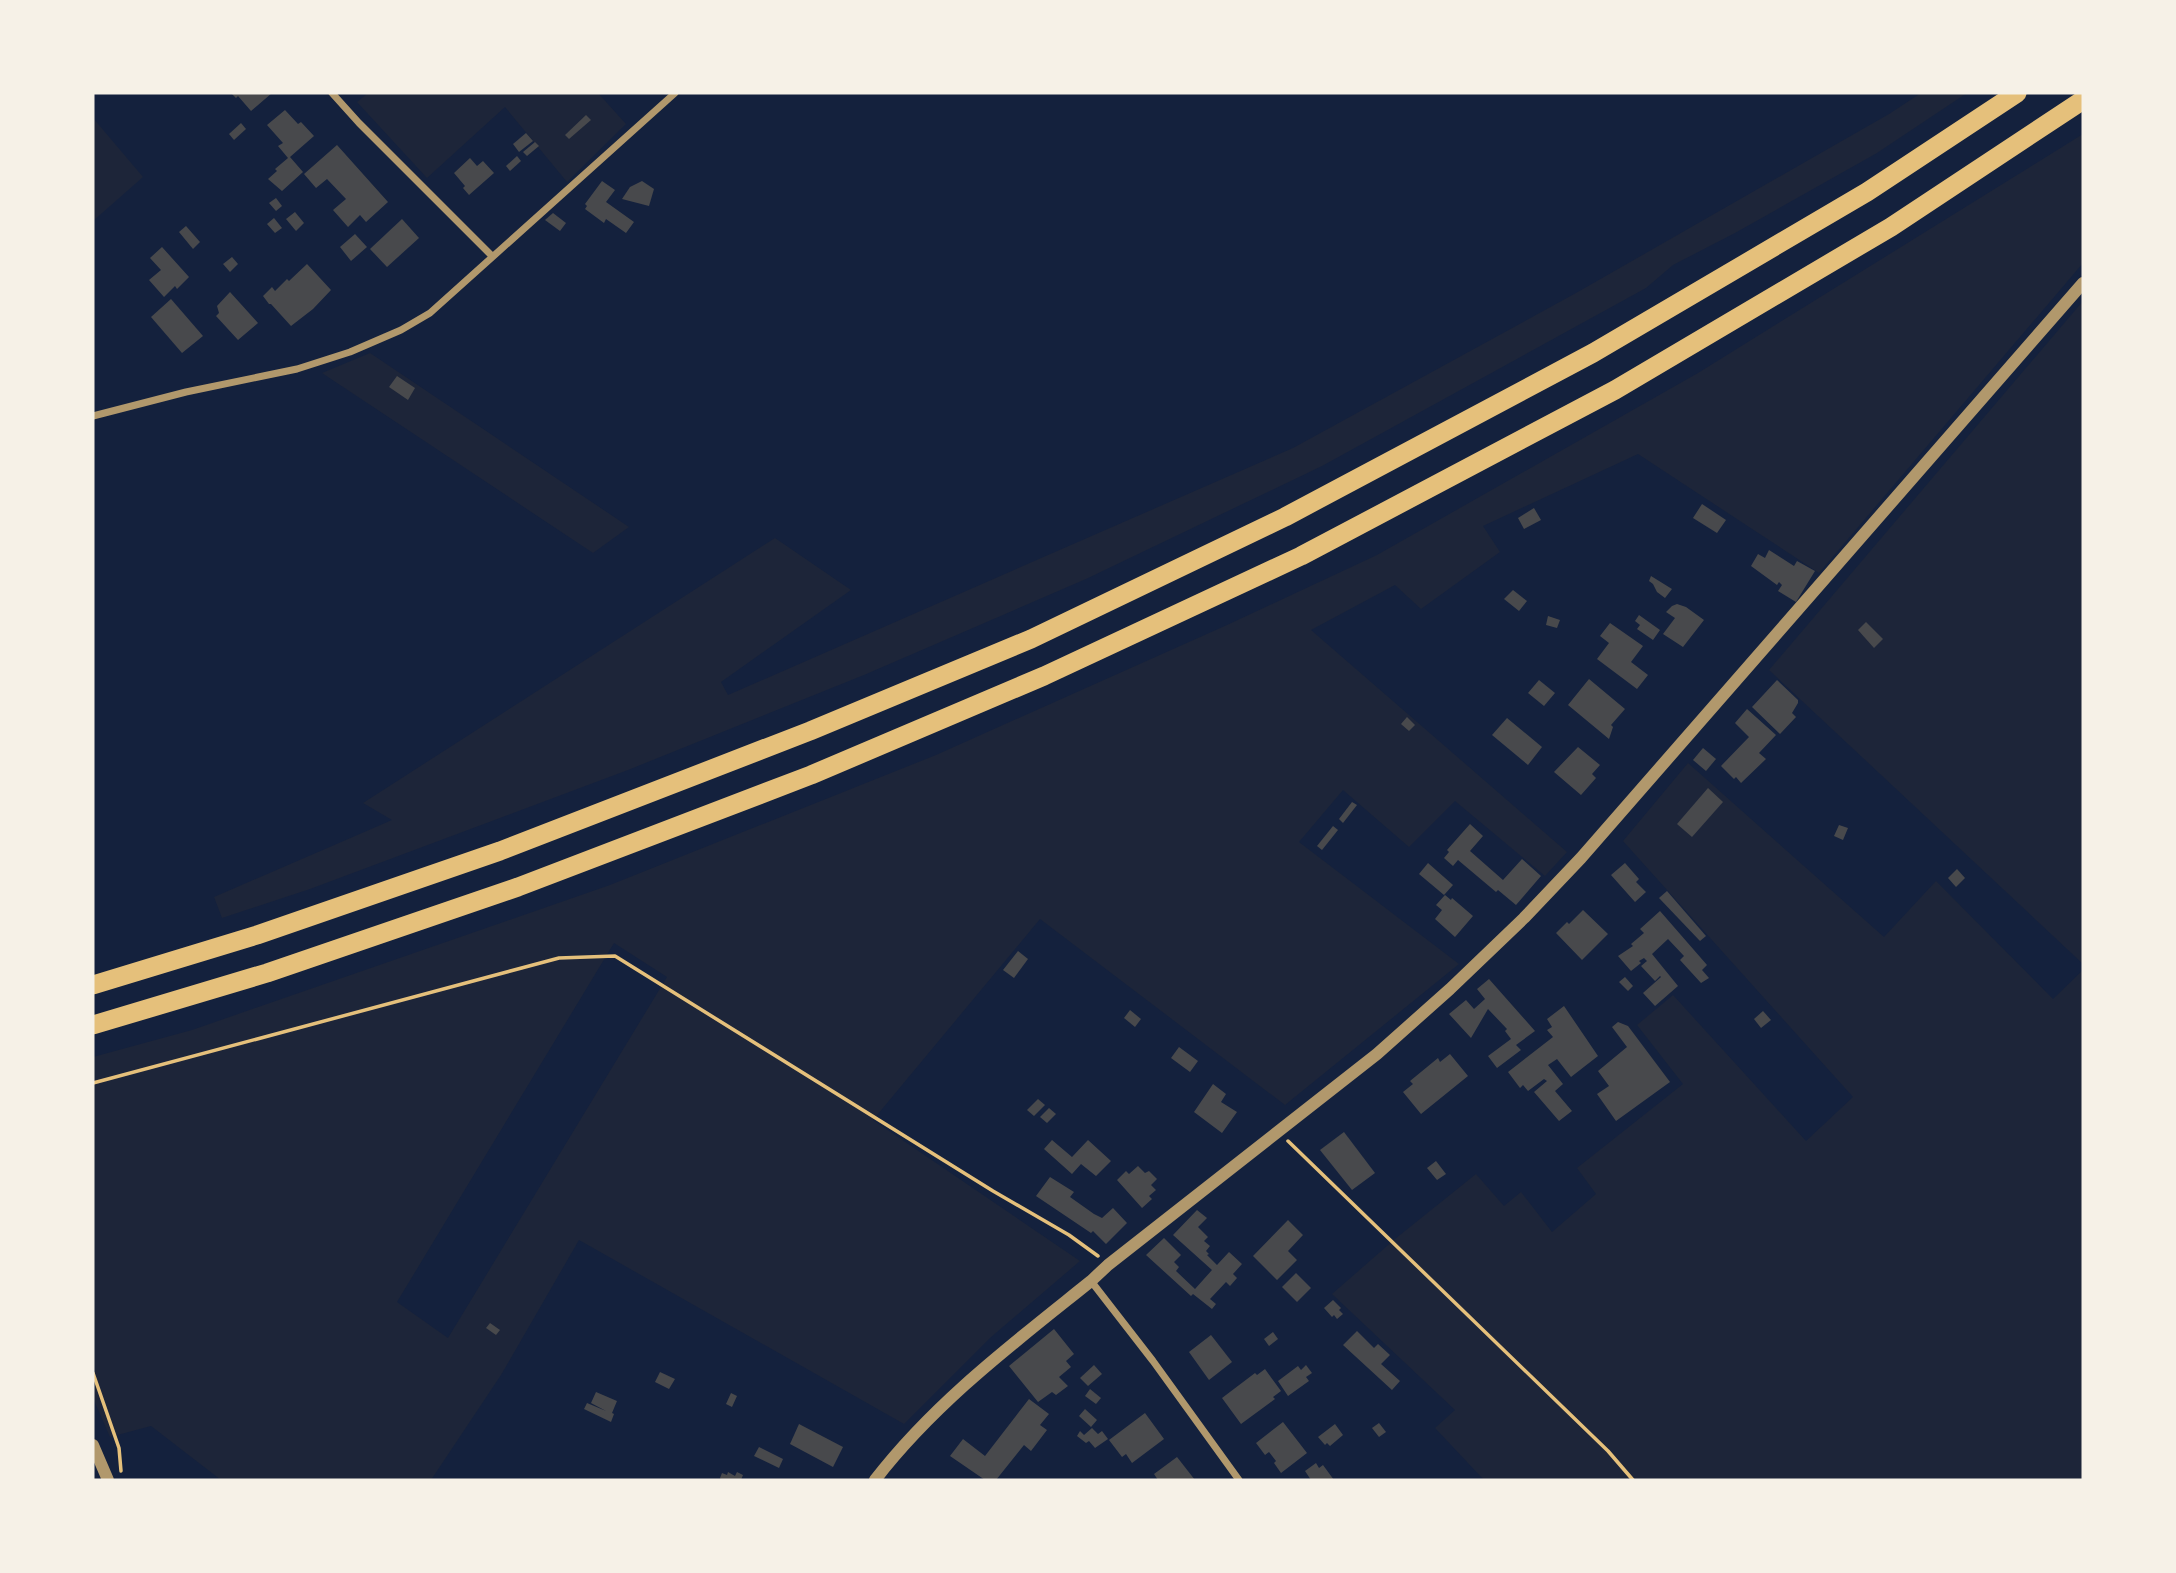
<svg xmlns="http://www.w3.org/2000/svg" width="2176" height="1573" viewBox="0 0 2176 1573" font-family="'IBM Plex Sans',sans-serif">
  <rect width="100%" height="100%" fill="#14213d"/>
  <g fill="#1d2539" fill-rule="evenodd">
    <path d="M368 93H598L626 124 567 182 505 107 427 178 357 102Z"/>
    <path d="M1921 93H1967L1877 153 1735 233 1673 265 1646 288 1322 466 1086 579 864 675 628 770 310 889 222 918 214 897 392 820 363 803 775 538 851 590 721 682 728 695 1293 448 1576 293 1889 114Z"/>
    <path d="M93 118 143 177 93 221Z"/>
    <path d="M2083 134V263L1819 573 1638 454 1483 526 1500 552 1421 609 1395 585 1311 630 1567 852 1545 876 1455 801 1409 847 1343 790 1299 842 1459 964 1285 1105 1040 919 873 1120 1080 1261 990 1338 904 1424 579 1240 501 1375 431 1480H221L151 1426 110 1437 93 1398V1057L192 1030 610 885 936 755 1227 625 1377 555 1698 373ZM614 943 667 977 448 1338 397 1302Z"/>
    <path d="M2083 301V964L1769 670Z"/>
    <path d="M370 353 629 527 593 553 322 373Z"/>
    <path d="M1688 763 1884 937 1936 881 2053 999 2083 970V1480H1484L1435 1428 1455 1410 1332 1294 1395 1239 1476 1174 1504 1206 1521 1192 1552 1232 1596 1194 1577 1168 1683 1084 1637 1025 1673 995 1806 1141 1853 1097 1623 841Z"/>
  </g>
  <g fill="#48494c">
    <path d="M231 93H272L251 111 238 96 236 98Z"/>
    <path d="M285 110 298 124 301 122 314 136 290 157 303 172 282 191 268 179 277 171 275 169 288 158 278 146 283 143 267 125Z"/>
    <path d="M586 115 591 120 569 139 565 135Z"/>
    <path d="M241 123 246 129 234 140 229 134Z"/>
    <path d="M526 133 533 141 519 152 513 144Z"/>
    <path d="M535 142 539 146 527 156 523 152Z"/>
    <path d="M337 145 388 202 366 222 360 215 348 227 333 210 346 199 327 179 316 188 304 174Z"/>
    <path d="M517 156 521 161 510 171 506 166Z"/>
    <path d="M470 158 477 166 483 161 494 173 469 195 463 188 465 186 454 173Z"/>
    <path d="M602 181 615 190 606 202 634 222 626 233 606 219 604 223 585 209 587 206 585 204Z"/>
    <path d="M642 181 654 189 649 206 622 199 630 187Z"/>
    <path d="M276 198 282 206 276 211 269 203Z"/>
    <path d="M295 212 304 223 296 231 286 219Z"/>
    <path d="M553 213 566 223 560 231 545 220Z"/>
    <path d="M274 218 282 228 275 233 267 224Z"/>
    <path d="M402 219 419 238 387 267 370 249Z"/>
    <path d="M186 226 200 242 193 249 179 232Z"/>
    <path d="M355 234 367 247 351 261 340 247Z"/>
    <path d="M162 247 189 277 177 289 175 286 164 297 149 280 161 270 150 258Z"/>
    <path d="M232 257 238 264 230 272 223 264Z"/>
    <path d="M307 264 331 290 313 309 291 326 271 304H269L263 296 272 287 275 291 287 279 289 281Z"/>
    <path d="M230 292 258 323 238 340 216 316 219 313 217 306Z"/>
    <path d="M171 299 203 336 182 353 151 317Z"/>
    <path d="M397 376 415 388 408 400 389 387Z"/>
    <path d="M1702 504 1726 520 1717 533 1693 518Z"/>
    <path d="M1534 508 1541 520 1524 529 1518 518Z"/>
    <path d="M1769 550 1794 566 1797 561 1815 571 1796 602 1778 591 1782 585 1779 582 1777 585 1751 566 1758 554 1765 558Z"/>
    <path d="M1651 576 1672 589 1665 598 1657 592 1653 584 1649 581Z"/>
    <path d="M1513 590 1527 601 1519 611 1504 599Z"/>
    <path d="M1677 604 1686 607 1704 620 1683 647 1663 634 1675 618 1666 612 1672 606Z"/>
    <path d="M1639 615 1660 630 1653 640 1637 629 1640 625 1635 621Z"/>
    <path d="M1548 616 1560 620 1557 628 1546 625Z"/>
    <path d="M1866 622 1883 639 1874 648 1858 630Z"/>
    <path d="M1610 623 1643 646 1631 662 1648 675 1637 689 1597 659 1609 643 1600 636Z"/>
    <path d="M1589 679 1625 709 1611 725 1613 727 1609 739 1568 705Z"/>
    <path d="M1539 680 1555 693 1544 706 1528 693Z"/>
    <path d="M1777 680 1798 700V703L1792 713 1796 717 1780 734 1752 707Z"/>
    <path d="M1747 709 1776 735 1759 753 1766 759 1741 783 1736 777 1734 779 1721 766 1749 737 1735 723Z"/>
    <path d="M1407 717 1415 725 1409 731 1401 724Z"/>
    <path d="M1507 718 1542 747 1528 765 1492 735Z"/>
    <path d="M1578 747 1600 765 1592 774 1596 778 1581 795 1554 772Z"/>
    <path d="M1703 748 1716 759 1706 771 1693 760Z"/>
    <path d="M1708 788 1723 802 1692 837 1677 824Z"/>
    <path d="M1352 802 1357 805 1343 823 1339 819Z"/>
    <path d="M1470 824 1483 836 1470 851 1503 880 1522 859 1541 876 1516 905 1498 890 1496 892 1458 860 1453 866 1444 858 1449 852 1447 850Z"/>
    <path d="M1839 825 1848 828 1843 840 1834 836Z"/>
    <path d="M1333 826 1338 830 1322 850 1317 846Z"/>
    <path d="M1428 863 1453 885 1444 895 1419 874Z"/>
    <path d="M1625 863 1639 879 1636 882 1646 892 1635 902 1611 875Z"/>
    <path d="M1957 869 1965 878 1956 887 1948 878Z"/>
    <path d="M1667 891 1706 936 1700 941 1659 898Z"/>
    <path d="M1445 895 1451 900 1452 898 1473 916 1455 937 1435 919 1442 910 1436 905Z"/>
    <path d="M1583 910 1608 934 1582 960 1556 933 1567 922 1569 924Z"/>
    <path d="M1660 911 1707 965 1702 970 1709 978 1701 983 1680 960 1684 956 1668 939 1652 954 1678 986 1655 1006 1643 993 1661 977 1660 976 1655 981 1641 966 1647 961 1644 958 1639 961 1641 963 1631 971 1618 956 1633 946 1631 944 1644 933 1640 929Z"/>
    <path d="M1018 951 1028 959 1014 978 1003 970Z"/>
    <path d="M1625 977 1633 986 1628 991 1619 982Z"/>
    <path d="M1489 979 1535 1031 1516 1045 1521 1050 1497 1068 1488 1056 1511 1039 1505 1031 1507 1029 1488 1009 1471 1038 1449 1014 1466 1000 1474 1009 1485 999 1477 989Z"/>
    <path d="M1564 1006 1598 1056 1571 1077 1557 1059 1548 1065 1563 1084 1555 1091 1572 1111 1559 1121 1534 1092 1547 1081 1544 1079 1528 1091 1523 1085 1520 1088 1508 1072 1553 1037 1547 1030 1552 1027 1547 1019Z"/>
    <path d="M1130 1010 1141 1019 1135 1027 1124 1018Z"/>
    <path d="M1763 1011 1771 1020 1761 1028 1754 1019Z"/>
    <path d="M1618 1022 1628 1026 1670 1082 1616 1121 1597 1094 1609 1086 1598 1071 1627 1047 1612 1027Z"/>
    <path d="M1179 1047 1198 1061 1190 1072 1171 1058Z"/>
    <path d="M1450 1054 1468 1076 1421 1114 1403 1092 1413 1084 1410 1081 1438 1058 1440 1062Z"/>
    <path d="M1213 1084 1226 1094 1221 1102 1237 1112 1222 1133 1194 1112Z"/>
    <path d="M1038 1099 1045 1105 1034 1116 1027 1110Z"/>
    <path d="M1049 1108 1056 1114 1047 1123 1040 1117Z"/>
    <path d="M1344 1132 1375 1173 1352 1190 1320 1150Z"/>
    <path d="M1052 1140 1072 1157 1088 1140 1111 1161 1096 1176 1081 1164 1072 1174 1044 1149Z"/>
    <path d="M1436 1161 1446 1174 1437 1180 1427 1168Z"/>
    <path d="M1138 1166 1145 1173 1149 1171 1157 1179 1151 1185 1156 1190 1149 1196 1152 1199 1142 1208 1117 1180 1126 1171 1129 1174Z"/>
    <path d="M1050 1177 1074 1192 1070 1197 1094 1214 1102 1218 1113 1208 1127 1223 1106 1244 1093 1231 1091 1233 1036 1196Z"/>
    <path d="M1197 1210 1207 1218 1198 1227 1208 1237 1204 1241 1210 1246 1206 1251 1209 1254 1207 1255 1217 1265 1229 1252 1242 1264 1233 1274 1237 1278 1230 1286 1226 1282 1210 1299 1216 1304 1212 1309 1193 1294 1191 1296 1146 1255 1164 1238 1181 1255 1174 1262 1179 1267 1176 1271 1195 1289 1212 1270 1173 1235Z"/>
    <path d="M1288 1220 1303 1235 1288 1251 1297 1260 1277 1280 1253 1256Z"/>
    <path d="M1296 1273 1311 1288 1297 1302 1282 1287Z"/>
    <path d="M1333 1300 1341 1308 1339 1310 1343 1314 1337 1319 1334 1315 1332 1317 1324 1308Z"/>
    <path d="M490 1323 500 1330 496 1335 486 1328Z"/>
    <path d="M1054 1329 1074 1354 1066 1361 1071 1367 1059 1377 1068 1386 1056 1395 1052 1392 1038 1402 1009 1366Z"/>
    <path d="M1357 1331 1374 1348 1378 1344 1390 1355 1381 1364 1400 1381 1392 1390 1343 1345Z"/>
    <path d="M1273 1332 1278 1339 1269 1346 1264 1339Z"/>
    <path d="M1211 1335 1232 1362 1209 1380 1189 1352Z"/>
    <path d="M1094 1365 1102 1374 1088 1386 1080 1378Z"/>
    <path d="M1306 1365 1312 1373 1306 1377 1309 1381 1288 1396 1278 1381 1298 1366 1301 1370Z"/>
    <path d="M1265 1369 1281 1391 1273 1397 1275 1399 1241 1424 1222 1398 1255 1373 1257 1375Z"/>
    <path d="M660 1372 675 1379 669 1389 655 1382Z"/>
    <path d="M1090 1389 1101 1398 1096 1404 1085 1396Z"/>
    <path d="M596 1392 617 1401 612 1413 614 1414 611 1422 584 1409 587 1403 606 1411 591 1403Z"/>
    <path d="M731 1393 737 1396 732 1407 726 1404Z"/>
    <path d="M1029 1399 1049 1414 1040 1425 1047 1430 1031 1451 1024 1445 996 1480H985L950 1456 963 1439 985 1456Z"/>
    <path d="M1085 1409 1097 1420 1091 1427 1079 1416Z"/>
    <path d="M1145 1413 1164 1439 1132 1463 1126 1454 1122 1457 1109 1440Z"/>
    <path d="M1283 1422 1307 1453 1281 1473 1274 1463 1276 1461 1269 1452 1265 1455 1256 1443Z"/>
    <path d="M1379 1423 1386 1432 1379 1437 1372 1428Z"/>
    <path d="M799 1424 843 1447 833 1467 790 1444Z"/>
    <path d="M1335 1424 1343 1435 1330 1446 1327 1443 1325 1445 1318 1437Z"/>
    <path d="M1092 1428 1098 1434 1102 1431 1108 1439 1095 1448 1089 1441 1086 1443 1077 1436 1080 1431 1084 1435Z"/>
    <path d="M759 1447 783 1459 779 1468 754 1456Z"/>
    <path d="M1177 1457 1195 1480H1158L1154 1474Z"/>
    <path d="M1316 1463 1319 1468 1323 1465 1334 1480H1311L1305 1471Z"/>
    <path d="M728 1472 735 1476 737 1472 743 1475 741 1480H721L720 1478 722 1473 727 1475Z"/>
  </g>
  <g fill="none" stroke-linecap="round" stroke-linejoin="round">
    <g stroke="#e5c07b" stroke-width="3.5">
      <path d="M93 1083 559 958 615 956 993 1191 1069 1235 1098 1256"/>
      <path d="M1288 1141 1608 1451 1633 1480"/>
      <path d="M93 1373 119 1448 121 1471"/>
    </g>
    <g stroke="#b1986c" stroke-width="7">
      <path d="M332 93 359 123 492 256"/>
      <path d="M93 416 186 392 297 369 350 352 401 330 430 313 675 93"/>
      <path d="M1091 1281 1153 1361 1239 1480"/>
    </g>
    <g stroke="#b1986c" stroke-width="12">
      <path d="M93 1445 108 1480"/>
      <path d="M875 1480C935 1402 1015 1342 1091 1281L1108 1265 1377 1054 1450 989 1524 918 1581 858 2083 283"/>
    </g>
    <g stroke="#e5c07b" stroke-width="19">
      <path d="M93 985 257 935 500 851 810 731 1031 639 1285 517 1593 353 1867 192 2017 93"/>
      <path d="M93 1025 267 973 518 887 811 775 1044 676 1301 556 1615 390 1891 227 2083 100"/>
    </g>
  </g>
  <rect width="2176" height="1573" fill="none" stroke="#f6f1e7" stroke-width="189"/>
</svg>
